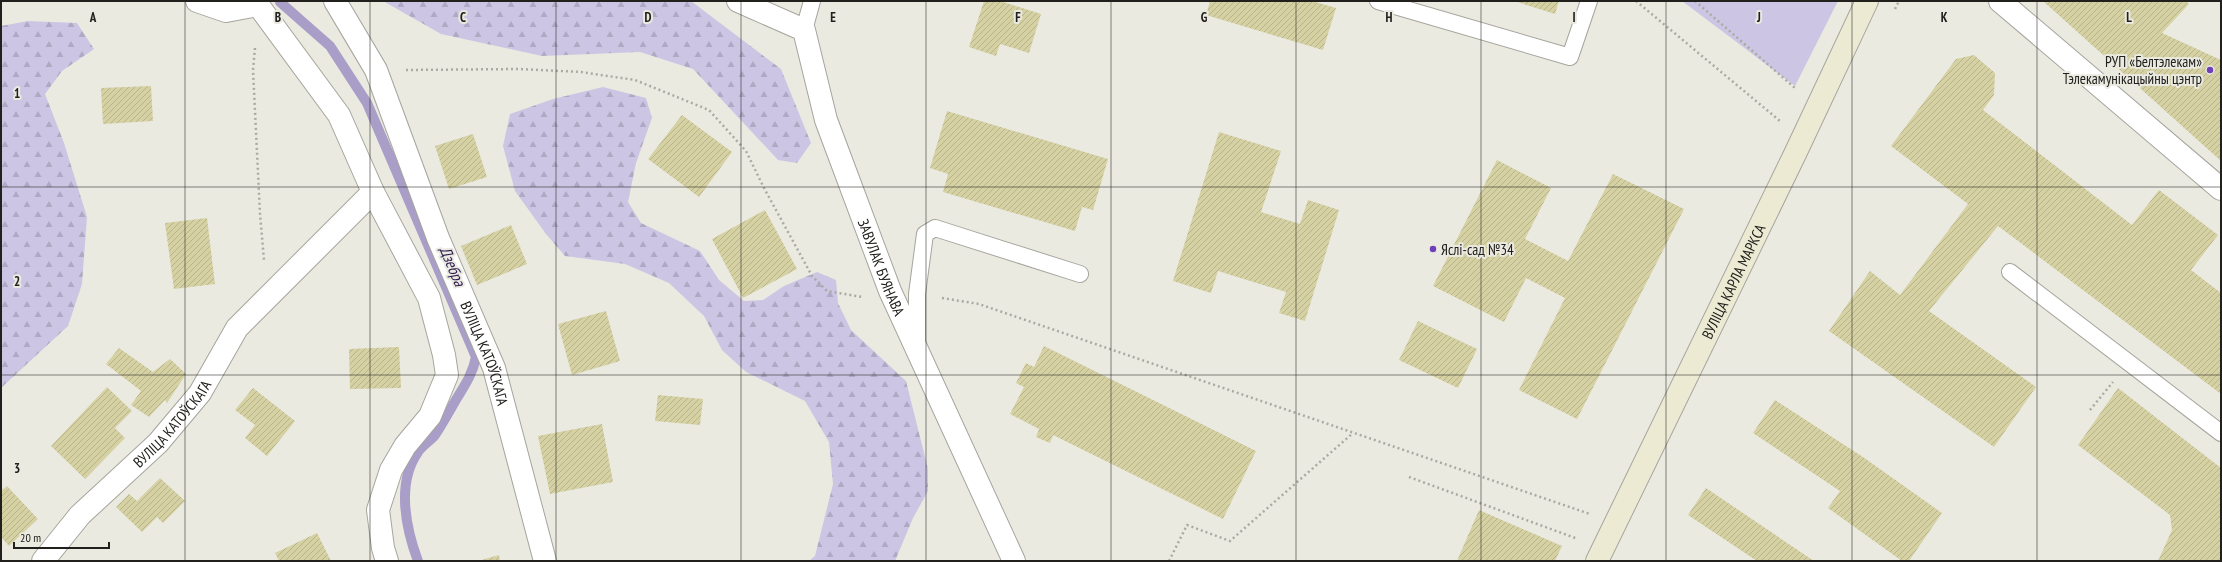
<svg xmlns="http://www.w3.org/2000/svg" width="2222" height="562" viewBox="0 0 2222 562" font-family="'PT Sans Narrow',sans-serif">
  <defs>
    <pattern id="forest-firs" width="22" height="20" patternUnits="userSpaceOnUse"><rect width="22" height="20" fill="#cdc5e4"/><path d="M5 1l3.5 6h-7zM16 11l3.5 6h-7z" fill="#b0a9c3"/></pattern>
    <pattern id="building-hatch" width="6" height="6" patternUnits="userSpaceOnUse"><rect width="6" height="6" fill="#d6d1a3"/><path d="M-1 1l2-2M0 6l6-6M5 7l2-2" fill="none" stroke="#b7b38c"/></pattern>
  </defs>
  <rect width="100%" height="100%" fill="#eaeae1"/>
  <path fill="#cdc5e4" d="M1682 1H1838L1795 86Z"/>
  <g fill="url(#forest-firs)">
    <path d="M383 1H691L781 69 811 143 797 163 778 160 693 69 640 52 542 56 441 34Z"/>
    <path d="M28 21 77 23 94 49 62 71 45 94 64 143 87 217 82 284 68 326 1 388V26Z"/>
    <path d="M603 87 646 98 652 118 636 163 628 202 641 223 700 251 719 280 744 301 763 300 784 286 817 272 836 280 838 303 851 330 906 381 928 469V491L913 518 895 561H809L815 556 833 484 829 442 805 401 746 372 722 350 704 316 669 283 625 264 565 256 546 234 515 191 503 146 510 114 553 99Z"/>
  </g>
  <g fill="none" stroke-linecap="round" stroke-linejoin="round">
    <path stroke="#a99ec8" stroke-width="10" d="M280 2 330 46 367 103 476 357C473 373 465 385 457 398 450 410 443 423 435 435 430 441 422 446 418 452 396 483 406 529 418 561"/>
  </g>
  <g fill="url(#building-hatch)">
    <path d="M984 1H1000L1041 14 1029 53 1000 44 996 56 969 47Z"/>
    <path d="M1210 1H1312L1336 8 1323 50 1206 15Z"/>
    <path d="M1514 1H1559L1555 14Z"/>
    <path d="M2043 1H2186L2189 4 2162 33 2221 60V161Z"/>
    <path d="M1974 55 1995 73 1994 95 1983 110 2132 225 2159 190 2218 235 2191 270 2221 293V394L1998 226 1929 311 2036 387 1994 447 1829 331 1870 271 1900 295 1968 204 1891 146 1956 59Z"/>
    <path d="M151 86 153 121 103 124 101 88Z"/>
    <path d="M947 111 1108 159 1093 210 1082 207 1075 231 943 192 948 174 930 168Z"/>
    <path d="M682 115 732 152 699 197 648 159Z"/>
    <path d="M1219 132 1281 151 1261 212 1300 224 1308 200 1339 210 1305 321 1279 313 1286 292 1218 271 1211 293 1173 281Z"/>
    <path d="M473 134 487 177 449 189 435 146Z"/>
    <path d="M1497 160 1551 188 1525 239 1568 261 1613 174 1684 209 1577 419 1519 390 1565 298 1526 278 1504 322 1433 286Z"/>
    <path d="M765 210 797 269 743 298 712 239Z"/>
    <path d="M207 218 215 284 174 289 165 223Z"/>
    <path d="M511 225 527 264 477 285 461 246Z"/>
    <path d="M606 311 620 361 572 375 558 324Z"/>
    <path d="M1418 321 1477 349 1458 388 1399 360Z"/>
    <path d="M1044 346 1256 451 1223 519 1053 435 1050 443 1036 437 1039 429 1010 414 1024 387 1016 383 1026 363 1034 367Z"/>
    <path d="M399 347 401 388 350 389 349 349Z"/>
    <path d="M119 348 153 372 170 359 186 374 167 403 165 400 149 417 131 405 141 391 106 364Z"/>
    <path d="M107 387 132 411 115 428 125 438 85 479 51 446Z"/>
    <path d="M253 388 295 421 267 456 245 438 255 425 235 410Z"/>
    <path d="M2118 388 2221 468V561H2158L2172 530 2170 515 2078 445Z"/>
    <path d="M658 395 703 399 700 425 655 421Z"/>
    <path d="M1775 400 1863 457 1942 513 1909 561H1902L1828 508 1840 491 1753 433Z"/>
    <path d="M602 424 613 482 550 494 538 436Z"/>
    <path d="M160 478 185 501 163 523 157 517 142 532 116 507 129 494 137 501Z"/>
    <path d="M7 486 38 519 9 546 1 537V491Z"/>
    <path d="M1706 488 1814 561H1757L1688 515Z"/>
    <path d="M1479 510 1562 546 1555 561H1457Z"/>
    <path d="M317 533 331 561H279L275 553Z"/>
    <path d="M499 555 500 561H478Z"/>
  </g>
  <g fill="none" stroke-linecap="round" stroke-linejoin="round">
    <defs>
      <g id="service">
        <path d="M1378 1 1570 57 1589 1"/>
        <path d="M804 30 812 1"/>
        <path d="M2010 272 2221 433"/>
        <path d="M917 344V294L925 234 935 228 1080 274"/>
      </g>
      <g id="minor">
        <path d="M197 1 226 11 258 5"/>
        <path d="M258 1V5L339 115 373 192 429 298 444 355 447 375 430 416 405 446 391 470 378 510 383 548 387 561"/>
        <path id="s1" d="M335 1 376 70 438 238 494 368 545 561"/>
        <path id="s2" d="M738 1 804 30 826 120 890 291 1014 561"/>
        <path d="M2000 1 2221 189"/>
        <path id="s3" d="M43 561 80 515 158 443 200 393 237 328 373 192"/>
      </g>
      <g id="secondary">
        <path id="s4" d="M1597 561 1795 154 1867 1"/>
      </g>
    </defs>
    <use href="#service" stroke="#a6a59d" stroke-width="18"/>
    <use href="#minor" stroke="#a6a59d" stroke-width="24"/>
    <use href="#secondary" stroke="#a6a59d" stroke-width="24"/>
    <g stroke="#aaaaa3" stroke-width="2.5" stroke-dasharray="2 3" stroke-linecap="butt">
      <path d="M1636 1 1780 121"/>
      <path d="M1695 1 1795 88"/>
      <path d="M1895 9 1899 1"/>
      <path d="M255 48 253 70 260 214 264 260"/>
      <path d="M406 70 519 69 581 72 635 80 709 110 746 151 764 188 812 276 827 291 862 297"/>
      <path d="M942 298 979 304 1590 514"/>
      <path d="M2090 410 2113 382"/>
      <path d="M1409 477 1578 539"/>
      <path d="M1169 561 1187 525 1230 541 1353 433"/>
    </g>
    <use href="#service" stroke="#fff" stroke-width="16"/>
    <use href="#minor" stroke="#fff" stroke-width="22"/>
    <use href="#secondary" stroke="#edead4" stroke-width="22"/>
  </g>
  <path fill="none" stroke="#21201d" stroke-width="1" stroke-opacity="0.55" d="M185 1V561M370 1V561M556 1V561M741 1V561M926 1V561M1111 1V561M1296 1V561M1481 1V561M1666 1V561M1852 1V561M2037 1V561M1 187H2221M1 375H2221"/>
  <g fill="#6d40b8" stroke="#eaeae1" stroke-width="1.5">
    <circle cx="2210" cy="70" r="4"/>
    <circle cx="1433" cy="249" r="4"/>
  </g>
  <g text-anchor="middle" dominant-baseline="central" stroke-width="4" stroke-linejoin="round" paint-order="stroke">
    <g font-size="15" fill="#21201d" stroke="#eaeae1" text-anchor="end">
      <text x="2202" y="61">РУП «Белтэлекам»<tspan x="2202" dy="17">Тэлекамунікацыйны цэнтр</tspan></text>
      <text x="1441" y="249" text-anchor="start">Яслі-сад №34</text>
    </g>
    <g font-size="15" fill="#21201d" stroke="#eaeae1">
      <text stroke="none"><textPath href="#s2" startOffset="322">ЗАВУЛАК БУЯНАВА</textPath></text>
      <text stroke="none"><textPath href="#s4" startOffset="311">ВУЛІЦА КАРЛА МАРКСА</textPath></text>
      <text stroke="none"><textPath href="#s1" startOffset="384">ВУЛІЦА КАТОЎСКАГА</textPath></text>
      <text stroke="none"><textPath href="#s3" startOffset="189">ВУЛІЦА КАТОЎСКАГА</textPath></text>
    </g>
    <g font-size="16" font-style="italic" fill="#301d51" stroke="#eaeae1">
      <text transform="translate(453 266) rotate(67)">Дзебра</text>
    </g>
  </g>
  <g font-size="13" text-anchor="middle" font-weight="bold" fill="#21201d" stroke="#eaeae1" stroke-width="4" stroke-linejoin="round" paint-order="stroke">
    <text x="93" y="22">A</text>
    <text x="278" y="22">B</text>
    <text x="463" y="22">C</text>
    <text x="648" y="22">D</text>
    <text x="833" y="22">E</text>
    <text x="1018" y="22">F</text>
    <text x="1204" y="22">G</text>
    <text x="1389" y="22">H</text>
    <text x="1574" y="22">I</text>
    <text x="1759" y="22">J</text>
    <text x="1944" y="22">K</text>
    <text x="2129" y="22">L</text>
    <text x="17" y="98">1</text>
    <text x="17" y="286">2</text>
    <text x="17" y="473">3</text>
  </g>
  <rect width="2222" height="562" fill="none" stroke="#21201d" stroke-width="4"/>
  <path d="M14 542v6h95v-6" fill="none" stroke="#21201d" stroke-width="2"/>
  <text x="20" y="542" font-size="12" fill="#21201d" stroke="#eaeae1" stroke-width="3" paint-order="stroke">20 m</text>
</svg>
